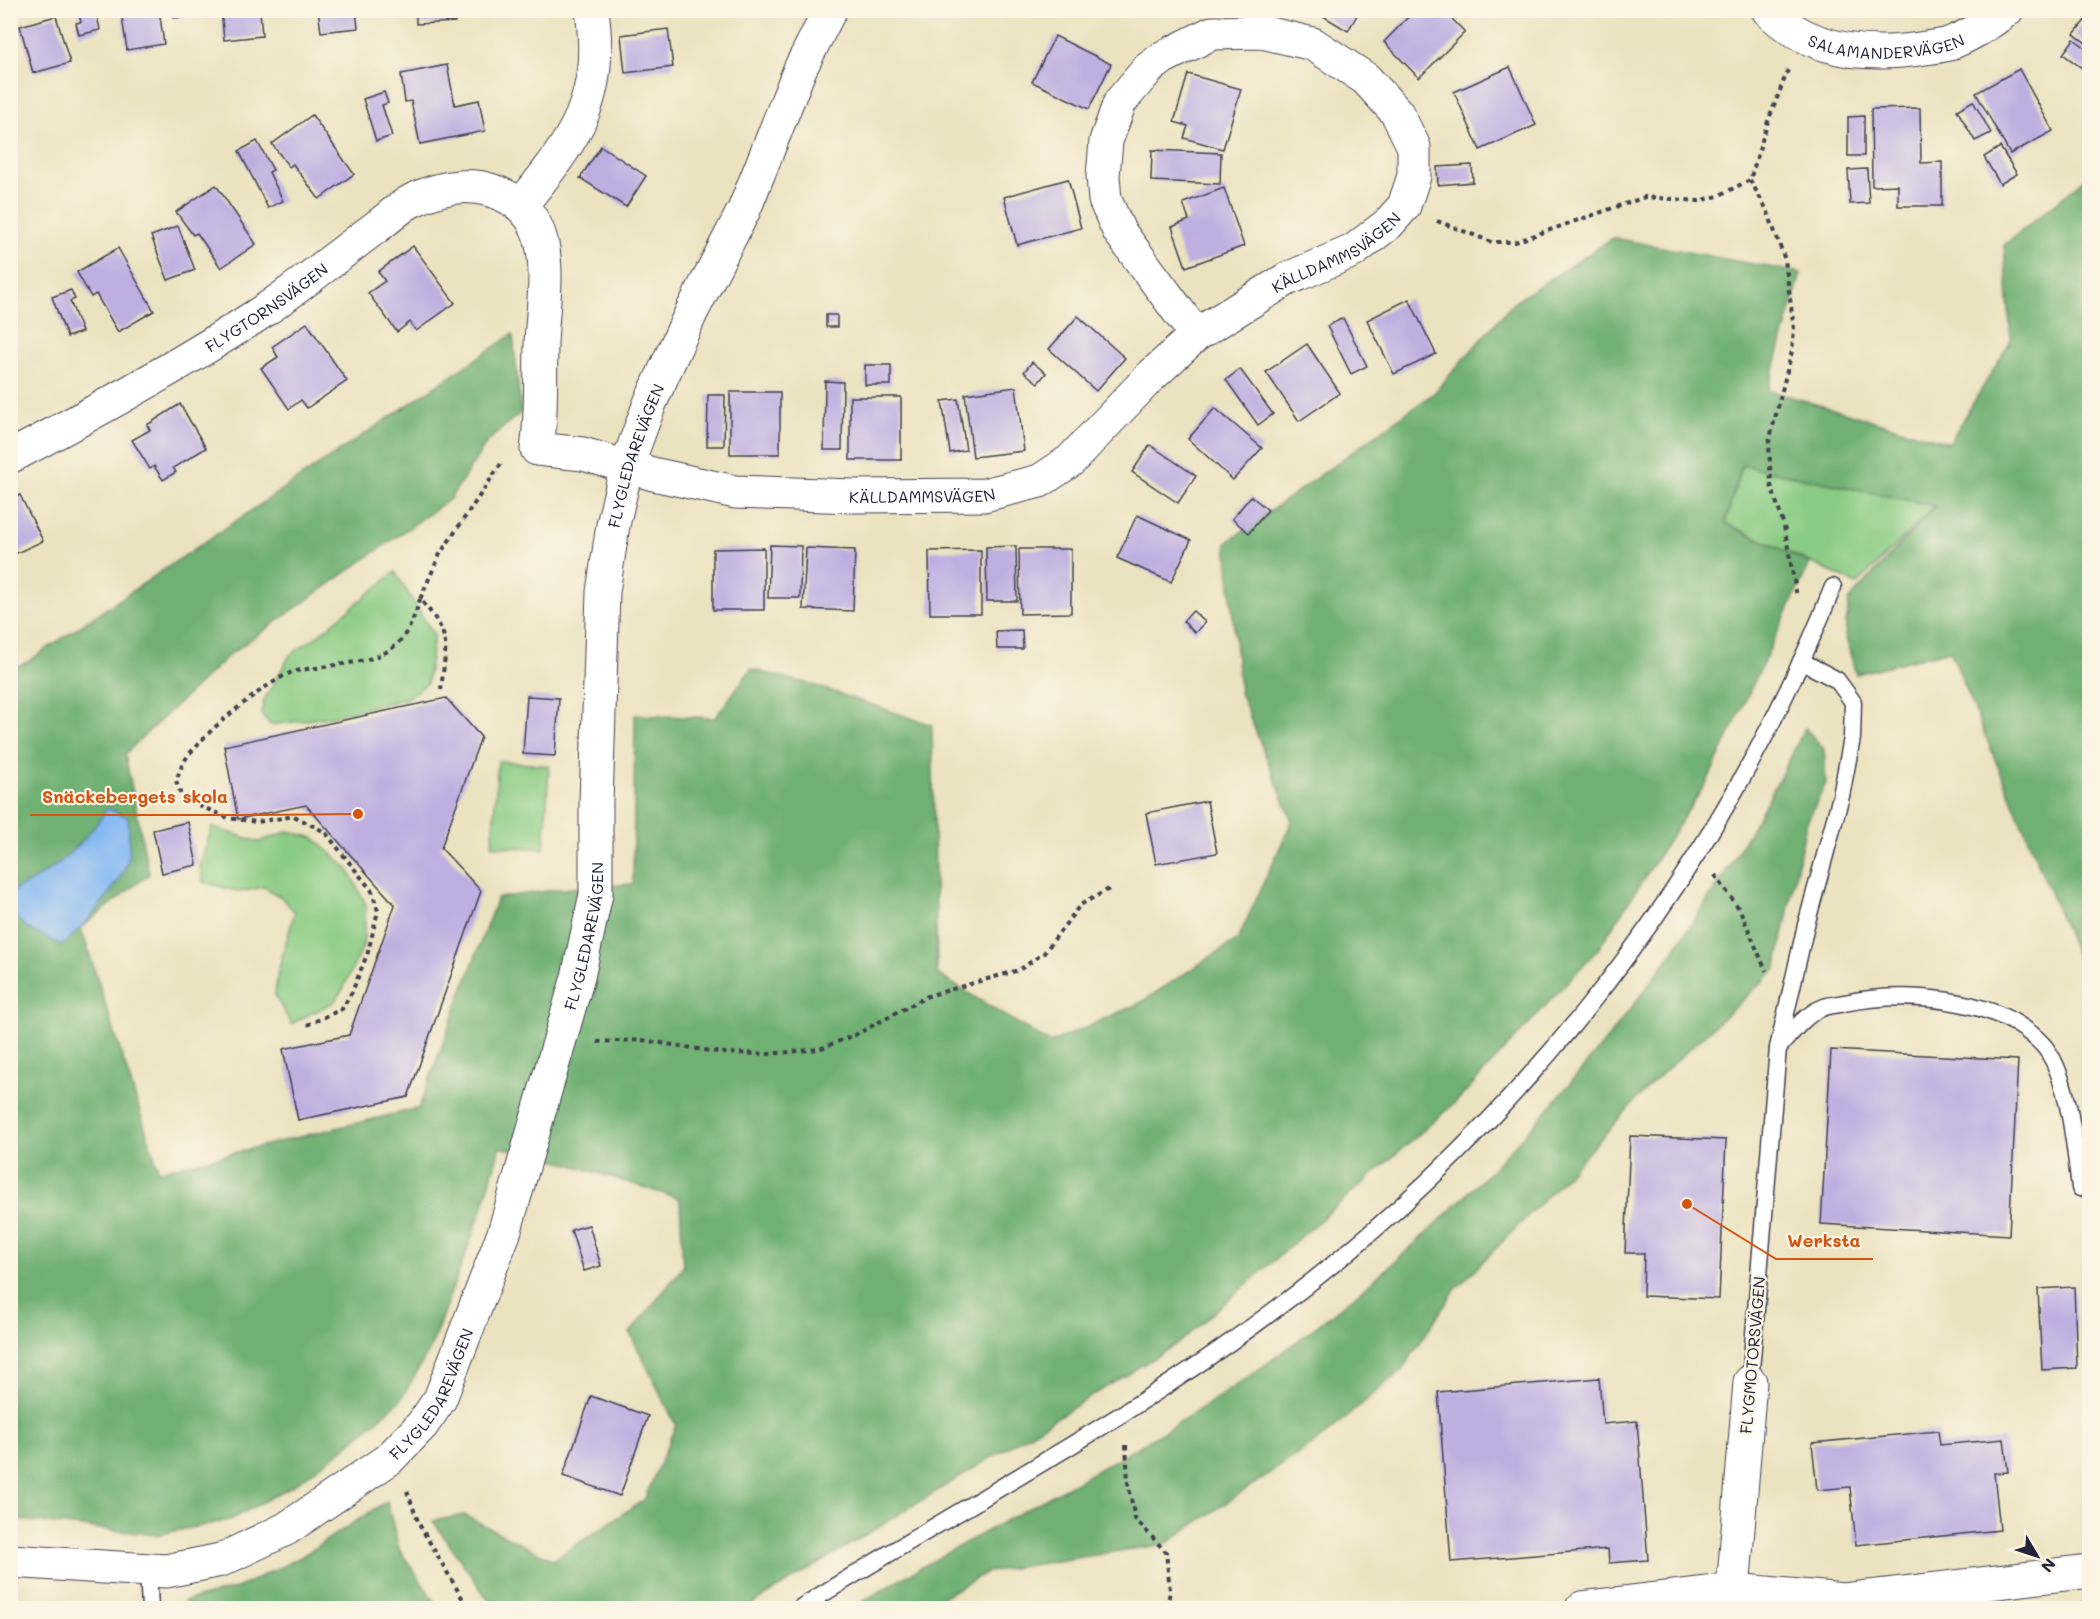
<svg xmlns="http://www.w3.org/2000/svg" width="2100" height="1619" viewBox="0 0 2100 1619" font-family="Mali,sans-serif">
  <rect width="100%" height="100%" fill="#fcf5e5"/>
  <filter id="ink" filterUnits="userSpaceOnUse"><feTurbulence type="fractalNoise" baseFrequency=".0167" numOctaves="2"/><feDisplacementMap in="SourceGraphic" scale="12" xChannelSelector="R" yChannelSelector="G"/><feConvolveMatrix kernelMatrix="1 2 1 2 8 2 1 2 1" color-interpolation-filters="sRGB"/></filter>
  <filter id="wash" filterUnits="userSpaceOnUse"><feTurbulence type="fractalNoise" baseFrequency=".008" numOctaves="4" result="noise"/><feDisplacementMap in="SourceGraphic" scale="24" xChannelSelector="R" yChannelSelector="G"/><feGaussianBlur stdDeviation="1.35" result="paint"/><feColorMatrix in="noise" values="0 0 0 0 0 0 0 0 0 0 0 0 0 0 0 0 0 1.4 0 .05"/><feComposite in="paint" operator="in"/></filter>
  <g filter="url(#wash)">
    <rect width="100%" height="100%" fill="#ebe2bf"/>
    <g fill="#8bcc84" stroke="#567760" stroke-width="1.5">
      <path d="M1742 465 1935 506 1857 584 1725 523Z"/>
      <path d="M395 572 434 635 427 683 406 699 329 717 270 725 261 713 264 700 290 655 316 637Z"/>
      <path d="M498 761 549 766 544 849 492 846Z"/>
      <path d="M212 827 259 842 289 831 314 838 348 869 366 905 363 946 343 989 334 1002 291 1024 275 995 278 971 295 912 281 897 264 887 240 892 203 882 200 865Z"/>
    </g>
    <g fill="#70b072" stroke="#496956" stroke-width="1.5">
      <path d="M2089 176V987L1950 650 1856 674 1845 635 1849 600 1935 506 1742 465 1725 523 1810 563 1708 780 1598 949 1457 1101 1180 1342 746 1608H494L433 1521 464 1515 553 1560 644 1500 676 1425 630 1333 683 1267 680 1199 573 1165 500 1147 483 1207 430 1349 400 1401 341 1451 292 1486 230 1520 156 1535 11 1519V669L27 662 513 334 521 412 487 442 450 499 229 655 125 754 149 874 81 928 159 1171 419 1108 497 898 560 889 633 884 635 715 715 718 751 669 813 685 932 725 937 974 1050 1043 1140 1003 1238 939 1292 821 1240 692 1226 543 1434 393 1513 303 1613 238 1801 273 1768 390 1949 443 2011 341 2004 245Z"/>
      <path d="M1805 728 1824 749 1826 783 1806 824 1776 969 1648 1087 1556 1187 1454 1291 1402 1370 1319 1440 1165 1544 987 1572 923 1608H852C974 1533 1106 1472 1226 1392 1467 1230 1678 989 1805 728Z"/>
      <path d="M387 1501 399 1549 439 1608H195L184 1601 237 1588 299 1558Z"/>
    </g>
    <path fill="#85b9f3" stroke="#546e97" stroke-width="1.5" d="M107 808 128 817C128 830 131 847 128 860 123 880 79 934 61 945L27 928 11 913V896L14 890C51 874 87 843 107 808Z"/>
    <g id="blocks">
      <g fill="#bfafe1">
        <path d="M78 10H96L100 30 79 35 76 23 81 22Z"/>
        <path d="M121 10H159L164 44 127 50Z"/>
        <path d="M173 10H196V15L174 18Z"/>
        <path d="M221 10H260L262 36 224 40Z"/>
        <path d="M318 10H356L358 28 321 32Z"/>
        <path d="M416 10H454L455 22 416 24Z"/>
        <path d="M1313 10H1360L1348 31Z"/>
        <path d="M1415 10H1443L1465 32 1419 78 1384 42Z"/>
        <path d="M2090 14V46L2074 34Z"/>
        <path d="M56 16 70 63 33 73 20 26Z"/>
        <path d="M668 29 673 67 625 73 621 35Z"/>
        <path d="M1055 36 1111 64 1089 109 1032 82Z"/>
        <path d="M2074 39 2090 51V74L2063 54Z"/>
        <path d="M447 65 455 105 479 100 485 131 420 144 411 101 405 102 401 74Z"/>
        <path d="M1510 67 1536 125 1480 150 1454 92Z"/>
        <path d="M2019 69 2053 131 2010 154 1976 93Z"/>
        <path d="M1188 74 1241 89 1223 149 1184 138 1188 126 1174 122Z"/>
        <path d="M384 92 388 103 382 105 392 136 376 141 363 99Z"/>
        <path d="M1973 101 1991 133 1975 141 1957 110Z"/>
        <path d="M1920 108 1921 163 1942 162V206H1898V185L1872 186 1871 109Z"/>
        <path d="M312 115 354 174 319 199 293 164 289 167 272 144Z"/>
        <path d="M1864 116V156H1848V117Z"/>
        <path d="M257 141 273 170 269 172 283 201 268 208 239 151Z"/>
        <path d="M601 146 646 176 626 207 580 178Z"/>
        <path d="M2000 147 2017 174 2000 184 1984 157Z"/>
        <path d="M1152 150 1221 153 1220 184 1151 181Z"/>
        <path d="M1472 165 1473 182 1438 185 1437 167Z"/>
        <path d="M1867 169 1869 203 1850 204 1848 170Z"/>
        <path d="M1068 179 1081 228 1017 245 1004 197Z"/>
        <path d="M216 185 256 244 221 268 197 233 193 235 176 212Z"/>
        <path d="M1224 188 1244 246 1186 267 1172 227 1189 220 1183 203Z"/>
        <path d="M178 226 195 270 168 280 151 236Z"/>
        <path d="M413 246 455 303 416 331 410 322 397 332 368 293 385 281 378 272Z"/>
        <path d="M118 248 154 311 118 332 96 294 91 297 77 272Z"/>
        <path d="M71 290 75 299 70 301 82 332 67 337 52 297Z"/>
        <path d="M1409 299 1436 354 1394 374 1367 320Z"/>
        <rect x="826" y="315" width="11" height="12"/>
        <path d="M1078 316 1125 358 1096 391 1049 349Z"/>
        <path d="M1343 318 1367 366 1351 374 1327 326Z"/>
        <path d="M307 323 347 381 307 408 301 400 289 409 261 368 278 357 272 347Z"/>
        <path d="M1307 344 1340 393 1299 421 1266 372Z"/>
        <path d="M1032 362 1046 373 1038 383 1024 372Z"/>
        <rect x="865" y="365" width="26" height="20"/>
        <path d="M1240 369 1273 414 1258 425 1226 380Z"/>
        <path d="M825 381 843 382 842 450H824Z"/>
        <path d="M1016 387 1024 451 973 457 965 394Z"/>
        <rect x="730" y="392" width="50" height="62"/>
        <path d="M708 395H725L724 446H707Z"/>
        <rect x="850" y="397" width="51" height="63"/>
        <path d="M958 399 966 450 950 453 942 401Z"/>
        <path d="M180 404 206 448 173 468 176 472 163 480 154 466 150 469 132 440 150 430 147 425Z"/>
        <path d="M1215 408 1262 448 1233 480 1188 439Z"/>
        <path d="M1150 445 1196 476 1178 503 1132 472Z"/>
        <path d="M20 495 43 541 10 556V500Z"/>
        <path d="M1251 496 1268 510 1249 533 1232 519Z"/>
        <path d="M1137 515 1191 540 1171 582 1117 558Z"/>
        <path d="M770 545 801 546 800 598H768Z"/>
        <path d="M1016 546 1017 601H987L986 547Z"/>
        <path d="M764 548V610H713V549Z"/>
        <path d="M806 548 855 550 853 611 803 609Z"/>
        <path d="M1019 549H1071V613L1020 614Z"/>
        <path d="M981 550V614H930L929 551Z"/>
        <path d="M1193 611 1205 622 1195 633 1183 621Z"/>
        <path d="M1022 630 1023 649H997L996 631Z"/>
        <path d="M527 696 559 698 555 756 523 754Z"/>
        <path d="M446 698 481 737 441 848 481 891 408 1097 298 1120 283 1049 349 1035 395 905 306 805 238 819 224 746Z"/>
        <path d="M1207 801 1217 853 1156 864 1146 813Z"/>
        <path d="M188 822 197 865 162 873 153 830Z"/>
        <path d="M1831 1050 2018 1060 2009 1235 1821 1224Z"/>
        <path d="M1630 1136 1726 1140 1719 1299 1643 1296 1644 1253H1625Z"/>
        <path d="M589 1225 601 1266 584 1271 571 1230Z"/>
        <path d="M2074 1287 2077 1368 2042 1370 2038 1289Z"/>
        <path d="M1599 1378 1603 1424 1637 1421 1648 1560 1609 1563 1608 1549 1451 1562 1438 1392Z"/>
        <path d="M591 1396 648 1416 620 1496 563 1476Z"/>
        <path d="M1938 1431 1940 1445 2004 1439 2008 1472 1994 1473 2000 1530 1856 1545 1850 1487 1817 1490 1812 1443Z"/>
      </g>
    </g>
  </g>
  <g filter="url(#ink)">
    <use href="#blocks" fill-opacity="0" stroke="#403f4f" stroke-width="1.5"/>
    <g fill="none" stroke-linecap="round" stroke-linejoin="round">
      <defs>
        <g id="service">
          <path d="M1778 1048C1791 1034 1804 1015 1822 1008 1828 1005 1837 1005 1844 1003 1904 991 1997 996 2042 1044 2069 1072 2075 1149 2080 1188"/>
          <path d="M1750 1382 1778 1048 1806 925 1841 796 1852 738 1853 702 1837 680 1801 661"/>
          <path d="M148 1570 150 1608"/>
          <path d="M800 1608C938 1521 1084 1444 1219 1350 1492 1162 1710 896 1833 587"/>
        </g>
        <g id="minor">
          <path id="s1" d="M1768 10C1809 51 1864 57 1919 49 1929 47 1942 47 1951 43 1971 35 1990 23 2007 10"/>
          <path d="M522 204C576 137 604 101 592 10"/>
          <path id="s2" d="M10 457C96 412 181 365 262 312 301 286 337 256 375 228 387 220 398 208 411 201 435 189 464 182 490 190 563 212 543 286 541 345 540 380 542 414 537 449L583 454 653 474 735 492 855 496 984 495 1040 481 1070 461 1150 377 1196 335 1287 279 1353 251 1388 224 1404 206 1414 176V147L1397 113 1366 79 1313 44 1262 32 1212 33 1164 57 1149 68 1120 102 1106 141 1103 176 1105 200 1119 231 1196 335"/>
          <path id="s3" d="M10 1561 166 1571 221 1560 286 1529 389 1459 422 1425 440 1399 504 1233 578 977 596 894V803L603 592 613 525 627 465 650 403 692 311 744 210 800 69 830 10"/>
          <path d="M1733 1590 1750 1382"/>
          <path d="M1582 1608 1733 1590 1844 1600 2090 1571"/>
        </g>
      </defs>
      <use href="#service" stroke="#403f4f" stroke-width="19"/>
      <use href="#minor" stroke="#403f4f" stroke-width="35"/>
      <g stroke="#403f4f" stroke-width="4" stroke-dasharray="4.5 4.5" stroke-linecap="butt">
        <path d="M1750 180 1767 210 1785 260 1794 329 1792 351 1769 442 1771 485 1784 526 1797 597"/>
        <path d="M1437 221 1492 242H1515L1645 197 1699 201 1718 196 1750 180 1767 124 1789 67"/>
        <path d="M441 690C446 642 453 638 420 599L440 554 503 461"/>
        <path d="M1715 875 1740 910 1766 971"/>
        <path d="M307 1025 342 1009 352 992 368 952 378 911 372 891 325 832 294 816 257 822 228 818 182 798 176 781C179 774 181 766 185 760 203 733 261 686 290 673 300 669 312 669 322 667 377 659 403 659 420 599"/>
        <path d="M597 1042 642 1040 723 1053 769 1054 819 1049 855 1035 928 996 1019 970 1044 953 1080 905 1111 888"/>
        <path d="M1126 1445 1128 1483 1135 1519 1166 1552 1170 1591 1167 1608"/>
        <path d="M407 1491 419 1524 468 1608"/>
      </g>
      <use href="#service" stroke="#fff" stroke-width="16"/>
      <use href="#minor" stroke="#fff" stroke-width="33"/>
    </g>
  </g>
  <g text-anchor="middle" dominant-baseline="central" stroke-width="4.5" stroke-linejoin="round" paint-order="stroke">
    <g font-size="16" fill="#22223b" stroke="#fcf5e5">
      <text stroke="none"><textPath href="#s1" startOffset="129">SALAMANDERVÄGEN</textPath></text>
      <text stroke="none"><textPath href="#s2" startOffset="1730">KÄLLDAMMSVÄGEN</textPath></text>
      <text stroke="none"><textPath href="#s2" startOffset="297">FLYGTORNSVÄGEN</textPath></text>
      <text stroke="none"><textPath href="#s3" startOffset="1460">FLYGLEDAREVÄGEN</textPath></text>
      <text stroke="none"><textPath href="#s2" startOffset="1233">KÄLLDAMMSVÄGEN</textPath></text>
      <text stroke="none"><textPath href="#s3" startOffset="974">FLYGLEDAREVÄGEN</textPath></text>
      <text transform="translate(1752 1355) rotate(-85)">FLYGMOTORSVÄGEN</text>
      <text stroke="none"><textPath href="#s3" startOffset="488">FLYGLEDAREVÄGEN</textPath></text>
    </g>
  </g>
  <path fill="none" stroke="#d45411" stroke-width="2" d="M358 814L240 815H30M1687 1204L1776 1259H1873"/>
  <g fill="#d45411" stroke="#fcf5e5" stroke-width="2">
    <circle cx="358" cy="814" r="6"/>
    <circle cx="1687" cy="1204" r="6"/>
  </g>
  <g font-size="18" text-anchor="middle" font-weight="bold" fill="#d45411" stroke="#fcf5e5" stroke-width="4.5" stroke-linejoin="round" paint-order="stroke">
    <text x="135" y="803">Snäckebergets skola</text>
    <text x="1824" y="1247">Werksta</text>
  </g>
  <rect width="2100" height="1619" fill="none" stroke="#fcf5e5" stroke-width="36"/>
  <g transform="translate(2037 1556) rotate(129)" stroke="#fcf5e5" stroke-width="4.5" paint-order="stroke">
  <path d="M0-4.5L10 22L0 15L-10 22Z" fill="#22223b"/>
  <text y="-9" font-size="16" font-weight="bold" text-anchor="middle" fill="#22223b">N</text>
  </g>
</svg>
